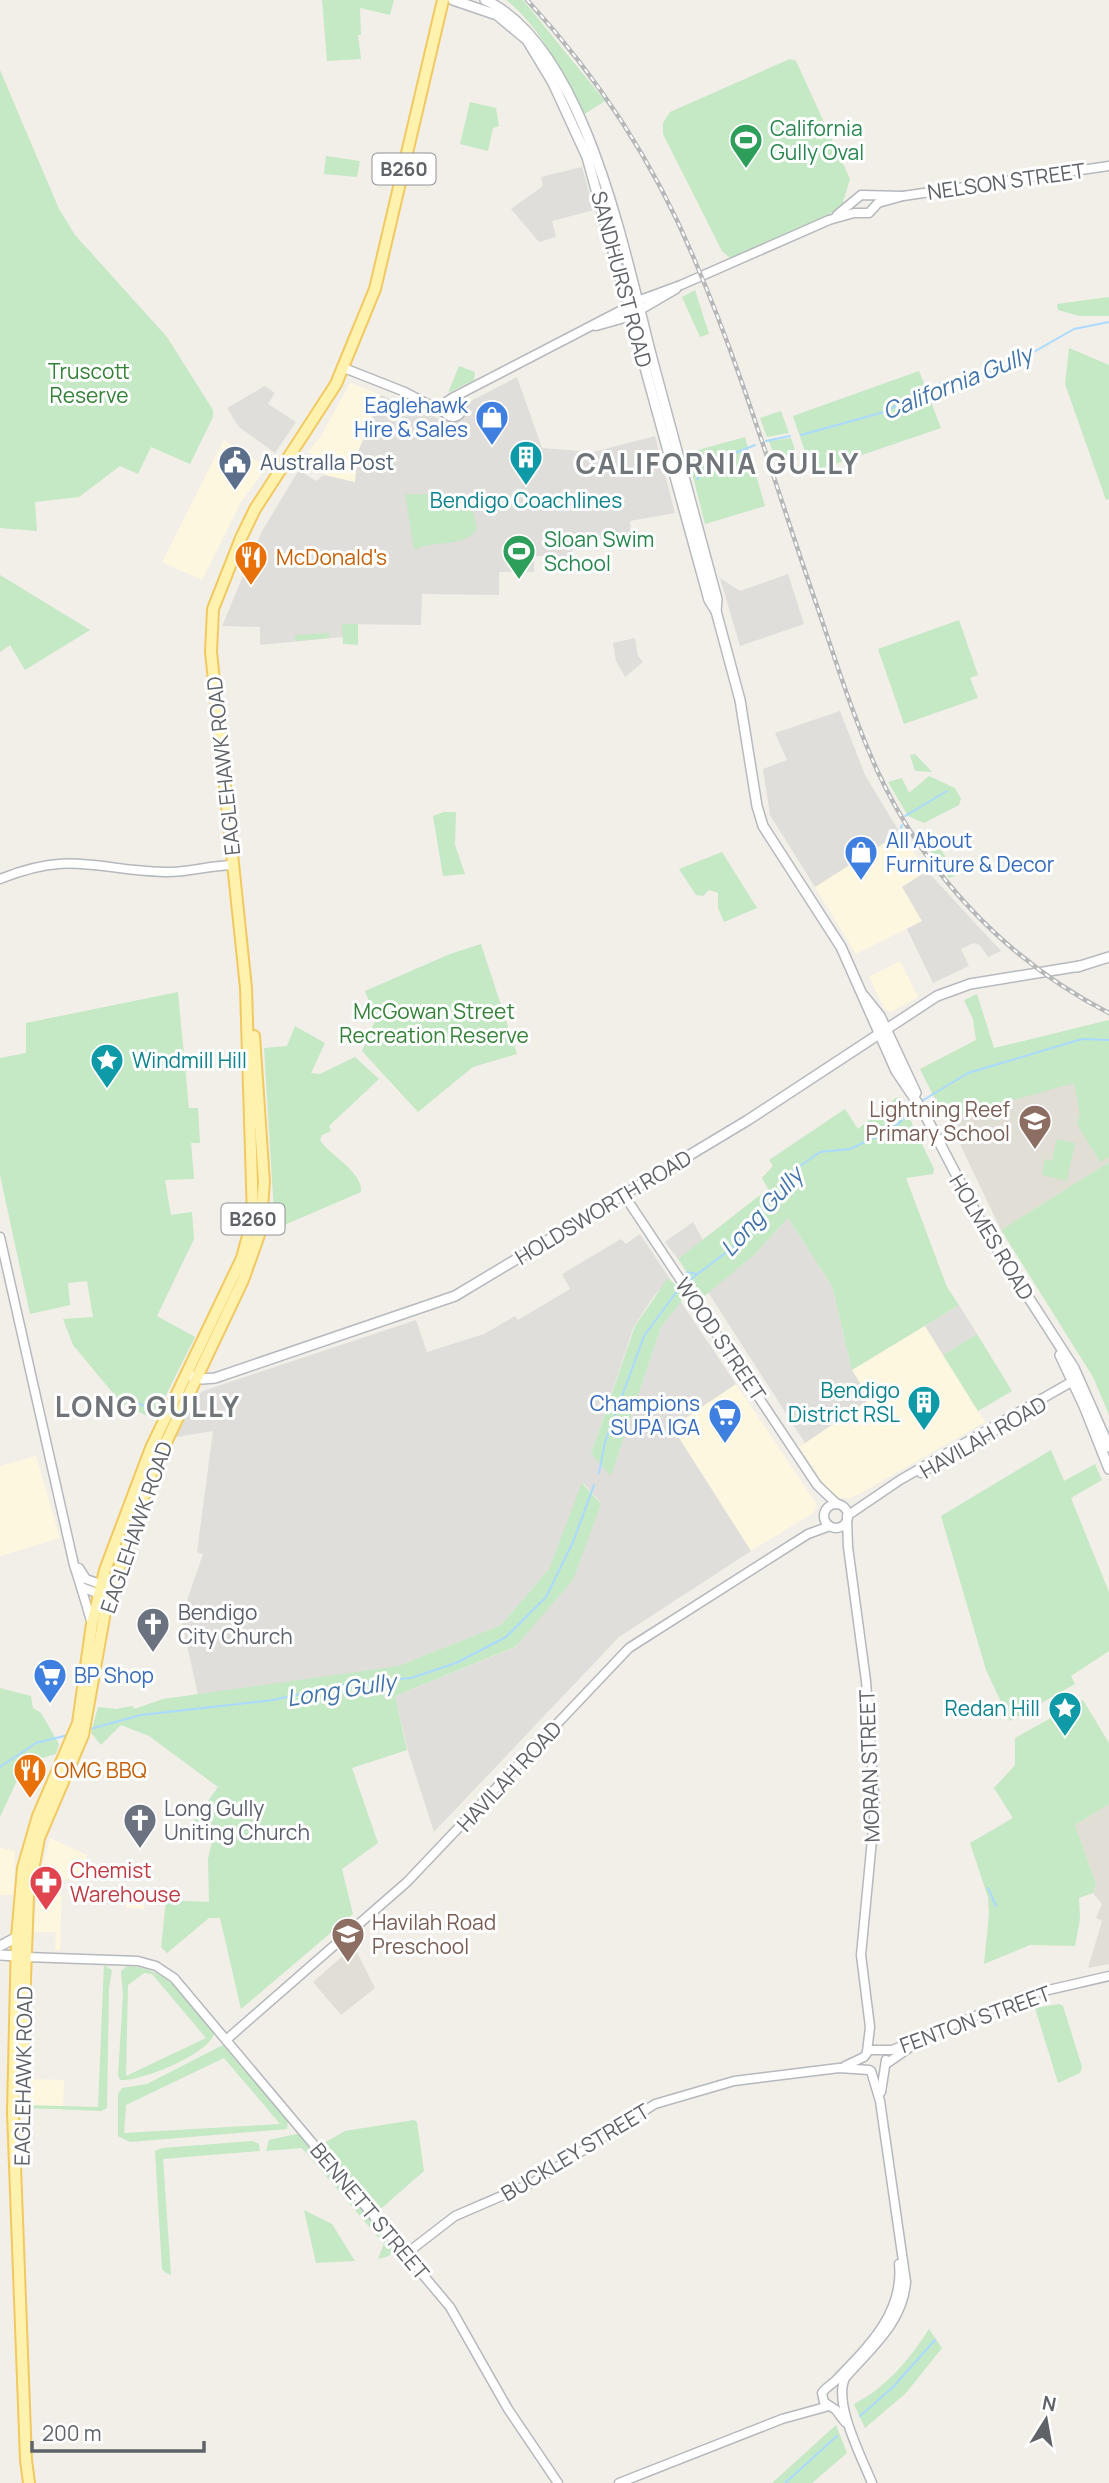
<svg xmlns="http://www.w3.org/2000/svg" width="1109" height="2483" viewBox="0 0 1109 2483" font-family="Manrope,sans-serif">
  <rect width="100%" height="100%" fill="#f1efe8"/>
  <g fill="#fef7e0">
    <path d="M350 383 381 395 354 462 357 464 355 483 324 475 327 465 308 452 321 436Z"/>
    <path d="M224 440 266 467 240 504 202 580 162 562Z"/>
    <path d="M900 833 927 871 903 887 922 921 856 954 815 887Z"/>
    <path d="M900 961 918 997 891 1012 885 1010 869 977Z"/>
    <path d="M925 1326 985 1422 861 1493 850 1498 833 1497 799 1447 870 1399 852 1370Z"/>
    <path d="M736 1384 817 1505 813 1513 751 1551 672 1426Z"/>
    <path d="M36 1456 60 1538 0 1556V1466Z"/>
    <path d="M50 1838 87 1855 86 1880 62 1879 60 1950H55L56 1932H34L39 1877Z"/>
    <path d="M0 1848 15 1851 14 1895H0Z"/>
    <path d="M126 1891H144V1909L126 1908Z"/>
    <path d="M26 2079 64 2080 63 2110 26 2107Z"/>
  </g>
  <g fill="#e0deda">
    <path d="M582 167 594 210 552 221 556 237 539 242 511 209 543 186 541 177Z"/>
    <path d="M517 377 542 448 593 452 655 436 675 513 630 521 631 541 573 540 572 557 534 556V572H499V595L422 594 421 625 343 624V637L260 645V627L222 626 262 531 299 470 316 481 324 475 355 482 357 464 354 462 381 395 450 423 471 401Z"/>
    <path d="M265 386 275 393 268 404 296 422 275 453 239 427 227 408Z"/>
    <path d="M788 574 804 624 740 646 720 578 740 591Z"/>
    <path d="M635 638 638 656 643 662 625 677 616 661 613 643Z"/>
    <path d="M840 711 865 775 900 833 815 887 770 815 763 769 787 760 775 733Z"/>
    <path d="M927 871 1001 951 988 957 980 945 973 943 961 949 969 966 933 983 907 929 922 921 902 887Z"/>
    <path d="M788 1218 832 1286 852 1370 870 1399 805 1443 708 1292 753 1256Z"/>
    <path d="M693 1222 703 1240 678 1259 665 1242Z"/>
    <path d="M640 1234 670 1279 654 1296 634 1326 591 1454 611 1475 661 1327 681 1302 736 1384 672 1427 751 1551 619 1637 434 1832 408 1751 395 1696 516 1647 601 1503 583 1483 549 1569 501 1625 398 1666 198 1695 181 1618 203 1554 197 1552 213 1431 176 1437 195 1397 203 1391 416 1320 427 1352 484 1334 515 1316 518 1320 570 1289 562 1274 621 1239 626 1244Z"/>
    <path d="M959 1305 977 1334 943 1355 925 1326Z"/>
  </g>
  <g fill="#e1ded6">
    <path d="M1109 1073V1162L1001 1230 948 1119 1046 1086Z"/>
    <path d="M1109 1804V1964L1088 1968 1102 1921 1096 1918 1102 1904 1093 1893 1096 1884 1075 1825Z"/>
    <path d="M354 1946 375 1988 341 2015 313 1982Z"/>
  </g>
  <g fill="#c5e8c5" fill-rule="evenodd">
    <path d="M322 0H394L390 15 360 8 361 35H358L361 59 327 61Z"/>
    <path d="M506 0H523L605 101 583 115C563 75 543 29 506 0Z"/>
    <path d="M790 59 796 61 850 179 841 209 730 258 722 251 663 134V123L670 112Z"/>
    <path d="M0 70 59 209 75 235 167 337 213 410V417L190 464 151 447 138 474 120 466 79 497 35 502 37 531 0 528Z"/>
    <path d="M470 102 496 108 499 126 493 128 488 151 460 144Z"/>
    <path d="M326 156 360 161 357 177 324 174Z"/>
    <path d="M695 290 709 334 700 337 682 297Z"/>
    <path d="M1109 297V316H1079L1058 310 1057 304Z"/>
    <path d="M1069 348 1109 365V499L1106 500 1065 384Z"/>
    <path d="M459 366 475 372 474 380 448 393Z"/>
    <path d="M919 371 941 428 812 472 793 416Z"/>
    <path d="M781 411 789 433 767 437 760 418Z"/>
    <path d="M745 437 765 506 705 524 687 453Z"/>
    <path d="M791 438 798 459 778 466 769 441Z"/>
    <path d="M405 494 469 495 477 529C463 549 434 539 414 550Z"/>
    <path d="M0 575 90 630 25 670 10 645 0 652Z"/>
    <path d="M959 620 978 675 970 678 978 698 904 724 878 649Z"/>
    <path d="M342 624H358V645L343 644Z"/>
    <path d="M329 633V638L295 641V635Z"/>
    <path d="M915 754 932 772 915 771 910 755Z"/>
    <path d="M929 776 955 788 961 799 959 805 924 823 908 816 888 782 902 778 909 793Z"/>
    <path d="M444 812H456L455 845 465 874 443 876 433 816Z"/>
    <path d="M933 839 958 874 949 878 925 843Z"/>
    <path d="M722 852 757 908 724 922 718 908V893L709 890 703 896 696 895 679 869Z"/>
    <path d="M481 944 517 1054 473 1067 418 1112 362 1051 376 1018 365 991 450 954Z"/>
    <path d="M178 992 189 1108H198L200 1143H191L194 1179 165 1180 171 1215 192 1212 194 1239 157 1316 195 1337 154 1419 122 1404 73 1345 63 1319 93 1317 87 1281 68 1283 70 1305 30 1314 0 1175V1058L26 1053V1023Z"/>
    <path d="M977 994 994 1048 1109 1020V1157L1100 1162 1077 1124 1080 1114 1074 1083 945 1119 920 1069 976 1040 973 1019 964 1000Z"/>
    <path d="M295 1026 325 1043 311 1073 320 1074 355 1057 379 1079 329 1126 331 1131 322 1135 320 1140C326 1152 364 1173 361 1192L275 1229 264 1048 287 1046Z"/>
    <path d="M897 1097 899 1102 912 1104 915 1112 910 1119 934 1169 933 1174 906 1178 947 1287 959 1305 852 1370 832 1286 788 1218 753 1256 703 1297 678 1259 768 1189 762 1178 773 1166 769 1160 845 1109 858 1129Z"/>
    <path d="M1057 1139 1075 1143 1067 1181 1042 1175 1045 1159 1052 1161Z"/>
    <path d="M1109 1162V1415L1093 1377 1001 1230Z"/>
    <path d="M668 1278 682 1291 681 1302 661 1327 611 1476 591 1454 635 1326Z"/>
    <path d="M977 1334 1012 1391 978 1411 943 1355Z"/>
    <path d="M1051 1450 1064 1481 1095 1464 1102 1480 1071 1498 1109 1592V1651L1071 1676 1075 1684 1010 1721 986 1670 941 1516Z"/>
    <path d="M582 1483 601 1504 573 1580 515 1647 395 1696 407 1750 352 1768 378 1843 342 1869 353 1914 241 2009 220 1918H209L167 1953 161 1947 166 1900 209 1902 208 1859 212 1842 190 1826 218 1787 149 1736 121 1725 101 1745 91 1733 98 1707 116 1709 133 1706 134 1709 163 1699 398 1666 501 1625 549 1569Z"/>
    <path d="M0 1688 31 1696 33 1708 41 1713 59 1744 56 1754 25 1763 0 1817Z"/>
    <path d="M1083 1700 1109 1743V1804L1075 1825 1096 1884 1093 1893 1079 1898 1080 1919 1075 1946 1030 1945 984 1964 989 1914 988 1897 970 1843 1013 1818 994 1788 1015 1765V1738Z"/>
    <path d="M104 1965 112 1970 109 1988 107 2108 101 2111 27 2108 24 2105 98 2107Z"/>
    <path d="M127 1966C166 1966 195 2004 214 2034 208 2054 141 2082 120 2080L118 2075 123 1995 121 1971ZM144 1973 152 1974 206 2038 126 2076 128 1985Z"/>
    <path d="M1059 2004 1063 2006 1082 2067 1080 2073 1058 2083 1035 2008Z"/>
    <path d="M223 2045 288 2120 287 2129 130 2142 118 2136V2094L122 2088 147 2084ZM224 2058 280 2124 124 2133 126 2105Z"/>
    <path d="M414 2120 417 2122 424 2171 377 2212 324 2150V2143L345 2131Z"/>
    <path d="M296 2134 300 2135 391 2242 393 2250 389 2256 378 2259 384 2244 302 2148 266 2151 269 2140Z"/>
    <path d="M252 2141 259 2144 260 2151 163 2159 171 2275 166 2273 162 2269 155 2151 162 2148Z"/>
    <path d="M304 2210 332 2224 355 2261 316 2263Z"/>
    <path d="M929 2329 942 2348 906 2393 865 2428 854 2404C888 2386 908 2361 929 2329Z"/>
    <path d="M836 2425 847 2453 812 2483H772Z"/>
  </g>
  <g fill="none" stroke-linecap="round" stroke-linejoin="round">
    <g stroke="#aadaff" stroke-width="2">
      <path d="M801 435 884 412 947 380 969 378 1011 365 1074 329 1109 322"/>
      <path d="M766 441 790 436"/>
      <path d="M697 479 710 463 755 445"/>
      <path d="M905 816 947 791"/>
      <path d="M901 828 902 825"/>
      <path d="M920 1102 968 1073 1082 1039 1109 1040"/>
      <path d="M687 1272 697 1274"/>
      <path d="M687 1282 736 1245 748 1227 765 1211 793 1171 820 1152 850 1149 882 1134 898 1124 915 1106"/>
      <path d="M135 1401 153 1411"/>
      <path d="M599 1473 605 1442 644 1336 680 1287"/>
      <path d="M90 1729 141 1715 273 1700 352 1683 411 1678 456 1663 506 1637 546 1597 573 1542 594 1485"/>
      <path d="M0 1767 36 1743 68 1735"/>
      <path d="M988 1888 996 1906"/>
      <path d="M860 2416 893 2387 935 2340"/>
      <path d="M785 2483 837 2436"/>
    </g>
    <defs>
      <g id="tertiary">
        <path d="M837 215 861 195 903 196 1109 166"/>
        <path d="M596 326 628 317 676 289"/>
        <path d="M344 368 405 392 445 413"/>
        <path d="M452 398 643 299 681 285 829 220 854 213H869L878 203 903 196"/>
        <circle cx="453" cy="408" r="9"/>
        <path d="M0 879C71 850 96 870 164 872 187 873 210 865 234 865"/>
        <path d="M624 1195 817 1485 837 1504"/>
        <path d="M0 1237 74 1565 81 1587 105 1596"/>
        <path d="M921 1473 1025 1413"/>
        <circle cx="836" cy="1516" r="12"/>
        <path d="M847 1516 900 1480 1073 1381"/>
        <path d="M847 1519 848 1547 866 1681 875 1808 861 1955 870 2027 867 2052"/>
        <path d="M79 1568 86 1579 111 1588"/>
        <path d="M81 1587 92 1624"/>
        <path d="M27 1957 138 1961 156 1966 174 1978 450 2307 508 2409 558 2483"/>
        <path d="M226 2040 407 1882 629 1648 808 1534 830 1526"/>
        <path d="M886 2064 909 2048"/>
        <path d="M845 2066 864 2057 869 2050H892L1027 1995 1109 1976"/>
        <path d="M871 2071 880 2101 906 2282C903 2323 870 2349 845 2378 833 2403 862 2458 872 2483"/>
        <path d="M881 2092 886 2060"/>
        <path d="M407 2253 455 2216 534 2182 655 2104 734 2081 839 2068 869 2070"/>
        <path d="M845 2422 836 2410 824 2402 822 2393C826 2387 833 2384 838 2378 869 2346 904 2312 899 2264"/>
        <path d="M619 2483 782 2419 829 2406"/>
      </g>
      <g id="secondary">
        <path d="M453 0 497 15 527 40 553 83 587 157 709 600 716 611"/>
        <path d="M485 0C587 47 626 261 653 362 674 441 696 520 717 599L716 611 740 700 757 806 763 826 841 947 896 1071 923 1111 985 1230 1074 1368 1109 1447"/>
        <path d="M1077 967 1109 957"/>
        <path d="M864 996 880 1016 916 1093"/>
        <path d="M1060 1355 1084 1406 1109 1469"/>
        <path d="M191 1376 202 1379 215 1378 455 1296 748 1120 937 996 970 984 1080 966"/>
        <path d="M0 1946 17 1937"/>
        <path d="M0 1955 17 1956"/>
      </g>
      <g id="primary">
        <path d="M21 2091 28 1896 39 1838 83 1735 106 1606 152 1472 243 1280 260 1232 264 1182 254 1036"/>
        <path d="M29 2483 26 2460 13 2112 17 1937 23 1868 38 1816 78 1723 92 1624 105 1570 151 1448 242 1258 253 1217 246 988 211 652 213 609 241 538 255 509 336 384 375 289 443 0"/>
      </g>
    </defs>
    <use href="#tertiary" stroke="#b5b8bc" stroke-width="11"/>
    <use href="#secondary" stroke="#b6babf" stroke-width="12"/>
    <use href="#primary" stroke="#f2c960" stroke-width="14"/>
    <use href="#tertiary" stroke="#fff" stroke-width="8"/>
    <use href="#secondary" stroke="#fff" stroke-width="9"/>
    <use href="#primary" stroke="#fff2af" stroke-width="10"/>
    <defs>
      <path id="rail" d="M527 0C598 77 655 164 695 261 743 373 777 491 817 606 836 661 853 717 877 770 924 873 1007 961 1109 1013"/>
    </defs>
    <use href="#rail" stroke="#b6b7b8" stroke-width="4.5"/>
    <use href="#rail" stroke="#fff" stroke-width="2" stroke-dasharray="5" stroke-linecap="butt"/>
  </g>
  <defs>
    <symbol id="stadium-pin" viewBox="-11 -11 22 30"><path d="M0 17L-7.5 6A9.5 9.5 0 1 1 7.5 6Z" fill="#2e9e5b" stroke="#fff"/><path d="M0-5a6.5 5 0 1 0 0 10a6.5 5 0 1 0 0-10ZM-3.5-1.8h7v3.6h-7Z" fill="#fff"/></symbol>
    <symbol id="shop-pin" viewBox="-11 -11 22 30"><path d="M0 17L-7.5 6A9.5 9.5 0 1 1 7.5 6Z" fill="#3f7fe0" stroke="#fff"/><path d="M-5-2.5h2.3a2.7 3.5 0 0 1 5.4 0H5L5.5 6h-11ZM-1.5-2.5h3a1.5 2.3 0 0 0-3 0Z" fill="#fff"/></symbol>
    <symbol id="building-pin" viewBox="-11 -11 22 30"><path d="M0 17L-7.5 6A9.5 9.5 0 1 1 7.5 6Z" fill="#0f9aa8" stroke="#fff"/><path d="M-4-6H4V6H1V3H-1V6H-4ZM-2.5-4.3h1.7v1.8h-1.7ZM.8-4.3h1.7v1.8H.8ZM-2.5-1h1.7V.8h-1.7ZM.8-1h1.7V.8H.8Z" fill="#fff"/></symbol>
    <symbol id="civic-pin" viewBox="-11 -11 22 30"><path d="M0 17L-7.5 6A9.5 9.5 0 1 1 7.5 6Z" fill="#5c6f8a" stroke="#fff"/><path d="M-.6-6.5H3V-4.5H.6V-3L4-1V1h2V6H-6V1h2V-1L-.6-3ZM-1.2 2.5V6h2.4V2.5Z" fill="#fff"/></symbol>
    <symbol id="restaurant-pin" viewBox="-11 -11 22 30"><path d="M0 17L-7.5 6A9.5 9.5 0 1 1 7.5 6Z" fill="#e8710a" stroke="#fff"/><path d="M-5-6h1v4h1v-4h1v4h1v-4h1v5L-1.5 .5V6h-2V.5L-5-1ZM5-6V6H3V1.5H1.5Q1.5-4 5-6Z" fill="#fff"/></symbol>
    <symbol id="sight-pin" viewBox="-11 -11 22 30"><path d="M0 17L-7.5 6A9.5 9.5 0 1 1 7.5 6Z" fill="#0f9aa8" stroke="#fff"/><path d="M0-6L1.8-2.2L6-1.7L2.9 1.2L3.7 5.4L0 3.3L-3.7 5.4L-2.9 1.2L-6-1.7L-1.8-2.2Z" fill="#fff"/></symbol>
    <symbol id="school-pin" viewBox="-11 -11 22 30"><path d="M0 17L-7.5 6A9.5 9.5 0 1 1 7.5 6Z" fill="#8d6e63" stroke="#fff"/><path d="M0-5L7-2L0 1L-7-2ZM-4 1L0 2.5L4 1V4Q0 6-4 4Z" fill="#fff"/></symbol>
    <symbol id="supermarket-pin" viewBox="-11 -11 22 30"><path d="M0 17L-7.5 6A9.5 9.5 0 1 1 7.5 6Z" fill="#3f7fe0" stroke="#fff"/><path d="M-6-5.5h2.5l.6 2H6L4.5 2H-2.5L-4.4-4H-6ZM-1.5 3.2a1.3 1.3 0 1 0 .1 0ZM3 3.2a1.3 1.3 0 1 0 .1 0Z" fill="#fff"/></symbol>
    <symbol id="church-pin" viewBox="-11 -11 22 30"><path d="M0 17L-7.5 6A9.5 9.5 0 1 1 7.5 6Z" fill="#6b7280" stroke="#fff"/><path d="M-1.2-6h2.4v3.5h3.3v2.4h-3.3V6h-2.4V-.1h-3.3v-2.4h3.3Z" fill="#fff"/></symbol>
    <symbol id="pharmacy-pin" viewBox="-11 -11 22 30"><path d="M0 17L-7.5 6A9.5 9.5 0 1 1 7.5 6Z" fill="#e0444e" stroke="#fff"/><path d="M-2-6h4v4h4v4h-4v4h-4v-4h-4v-4h4Z" fill="#fff"/></symbol>
  </defs>
  <g fill-rule="evenodd">
    <use href="#stadium-pin" x="727" y="121" width="38" height="52"/>
    <use href="#shop-pin" x="473" y="398" width="38" height="52"/>
    <use href="#building-pin" x="507" y="438" width="38" height="52"/>
    <use href="#civic-pin" x="216" y="443" width="38" height="52"/>
    <use href="#stadium-pin" x="500" y="532" width="38" height="52"/>
    <use href="#restaurant-pin" x="232" y="538" width="38" height="52"/>
    <use href="#shop-pin" x="842" y="833" width="38" height="52"/>
    <use href="#sight-pin" x="88" y="1041" width="38" height="52"/>
    <use href="#school-pin" x="1016" y="1102" width="38" height="52"/>
    <use href="#building-pin" x="905" y="1383" width="38" height="52"/>
    <use href="#supermarket-pin" x="706" y="1396" width="38" height="52"/>
    <use href="#church-pin" x="134" y="1605" width="38" height="52"/>
    <use href="#supermarket-pin" x="31" y="1656" width="38" height="52"/>
    <use href="#sight-pin" x="1046" y="1689" width="38" height="52"/>
    <use href="#restaurant-pin" x="11" y="1751" width="38" height="52"/>
    <use href="#church-pin" x="121" y="1801" width="38" height="52"/>
    <use href="#pharmacy-pin" x="27" y="1863" width="38" height="52"/>
    <use href="#school-pin" x="329" y="1915" width="38" height="52"/>
  </g>
  <g text-anchor="middle" dominant-baseline="central" stroke-width="6" stroke-linejoin="round" paint-order="stroke">
    <g fill="#fff" stroke="#8f9295" stroke-width="2">
      <rect x="372.5" y="153.5" width="63" height="31" rx="5"/>
      <rect x="221.5" y="1203.5" width="63" height="31" rx="5"/>
    </g>
    <g font-size="19" font-weight="bold" fill="#5f6368">
      <text x="404" y="169">B260</text>
      <text x="253" y="1219">B260</text>
    </g>
    <g font-size="21" fill="#27864d" stroke="#fff" text-anchor="start">
      <text x="770" y="128">California<tspan x="770" dy="24">Gully Oval</tspan></text>
      <text x="544" y="539">Sloan Swim<tspan x="544" dy="24">School</tspan></text>
    </g>
    <g font-size="21" fill="#5f6368" stroke="#fff">
      <text transform="translate(1006 181) rotate(-8)">NELSON STREET</text>
      <text transform="translate(622 279) rotate(75)">SANDHURST ROAD</text>
      <text transform="translate(223 766) rotate(-96)">EAGLEHAWK ROAD</text>
      <text transform="translate(603 1207) rotate(-31)">HOLDSWORTH ROAD</text>
      <text transform="translate(992 1237) rotate(59)">HOLMES ROAD</text>
      <text transform="translate(721 1339) rotate(56)">WOOD STREET</text>
      <text transform="translate(983 1437) rotate(-30)">HAVILAH ROAD</text>
      <text transform="translate(136 1527) rotate(-71)">EAGLEHAWK ROAD</text>
      <text transform="translate(869 1766) rotate(-92)">MORAN STREET</text>
      <text transform="translate(509 1776) rotate(-47)">HAVILAH ROAD</text>
      <text transform="translate(975 2019) rotate(-20)">FENTON STREET</text>
      <text transform="translate(23 2076) rotate(-89)">EAGLEHAWK ROAD</text>
      <text transform="translate(575 2152) rotate(-31)">BUCKLEY STREET</text>
      <text transform="translate(370 2211) rotate(50)">BENNETT STREET</text>
    </g>
    <g font-size="21" fill="#348238" stroke="#fff">
      <text x="89" y="371">Truscott<tspan x="89" dy="24">Reserve</tspan></text>
      <text x="434" y="1011">McGowan Street<tspan x="434" dy="24">Recreation Reserve</tspan></text>
    </g>
    <g font-size="21" fill="#366cbe" stroke="#fff" text-anchor="end">
      <text x="468" y="405">Eaglehawk<tspan x="468" dy="24">Hire &amp; Sales</tspan></text>
      <text x="886" y="840" text-anchor="start">All About<tspan x="886" dy="24">Furniture &amp; Decor</tspan></text>
      <text x="700" y="1403">Champions<tspan x="700" dy="24">SUPA IGA</tspan></text>
      <text x="74" y="1675" text-anchor="start">BP Shop</text>
    </g>
    <g font-size="21" fill="#4e5e75" stroke="#fff" text-anchor="start">
      <text x="260" y="462">AustralIa Post</text>
    </g>
    <g font-size="21" fill="#0d838f" stroke="#fff" text-anchor="end">
      <text x="526" y="500" text-anchor="middle">Bendigo Coachlines</text>
      <text x="132" y="1060" text-anchor="start">Windmill Hill</text>
      <text x="900" y="1390">Bendigo<tspan x="900" dy="24">District RSL</tspan></text>
      <text x="1040" y="1708">Redan Hill</text>
    </g>
    <g font-size="21" fill="#c56008" stroke="#fff" text-anchor="start">
      <text x="276" y="557">McDonald's</text>
      <text x="54" y="1770">OMG BBQ</text>
    </g>
    <g font-size="21" fill="#785e54" stroke="#fff" text-anchor="end">
      <text x="1010" y="1109">Lightning Reef<tspan x="1010" dy="24">Primary School</tspan></text>
      <text x="372" y="1922" text-anchor="start">Havilah Road<tspan x="372" dy="24">Preschool</tspan></text>
    </g>
    <g font-size="21" fill="#5b616d" stroke="#fff" text-anchor="start">
      <text x="178" y="1612">Bendigo<tspan x="178" dy="24">City Church</tspan></text>
      <text x="164" y="1808">Long Gully<tspan x="164" dy="24">Uniting Church</tspan></text>
    </g>
    <g font-size="21" fill="#be3a42" stroke="#fff" text-anchor="start">
      <text x="70" y="1870">Chemist<tspan x="70" dy="24">Warehouse</tspan></text>
    </g>
    <g font-size="23" font-style="italic" fill="#4174aa" stroke="#fff">
      <text transform="translate(957 382) rotate(-22)">California Gully</text>
      <text transform="translate(761 1211) rotate(-48)">Long Gully</text>
      <text transform="translate(341 1689) rotate(-9)">Long Gully</text>
    </g>
    <g font-size="28" font-weight="bold" letter-spacing="2" fill="#70757a" stroke="#fff">
      <text x="718" y="463">CALIFORNIA GULLY</text>
      <text x="148" y="1406">LONG GULLY</text>
    </g>
  </g>
  <g transform="translate(1046 2420) rotate(11)" stroke="#ffffff" stroke-width="5" paint-order="stroke">
  <path d="M0-5L12 26L0 18L-12 26Z" fill="#5f6368"/>
  <text y="-10" font-size="19" font-weight="bold" text-anchor="middle" fill="#5f6368">N</text>
  </g>
  <path d="M32 2441v10h172v-10" fill="none" stroke="#5f6368" stroke-width="3.5"/>
  <text x="42" y="2441" font-size="21" fill="#5f6368" stroke="#ffffff" stroke-width="5" paint-order="stroke">200 m</text>
</svg>
